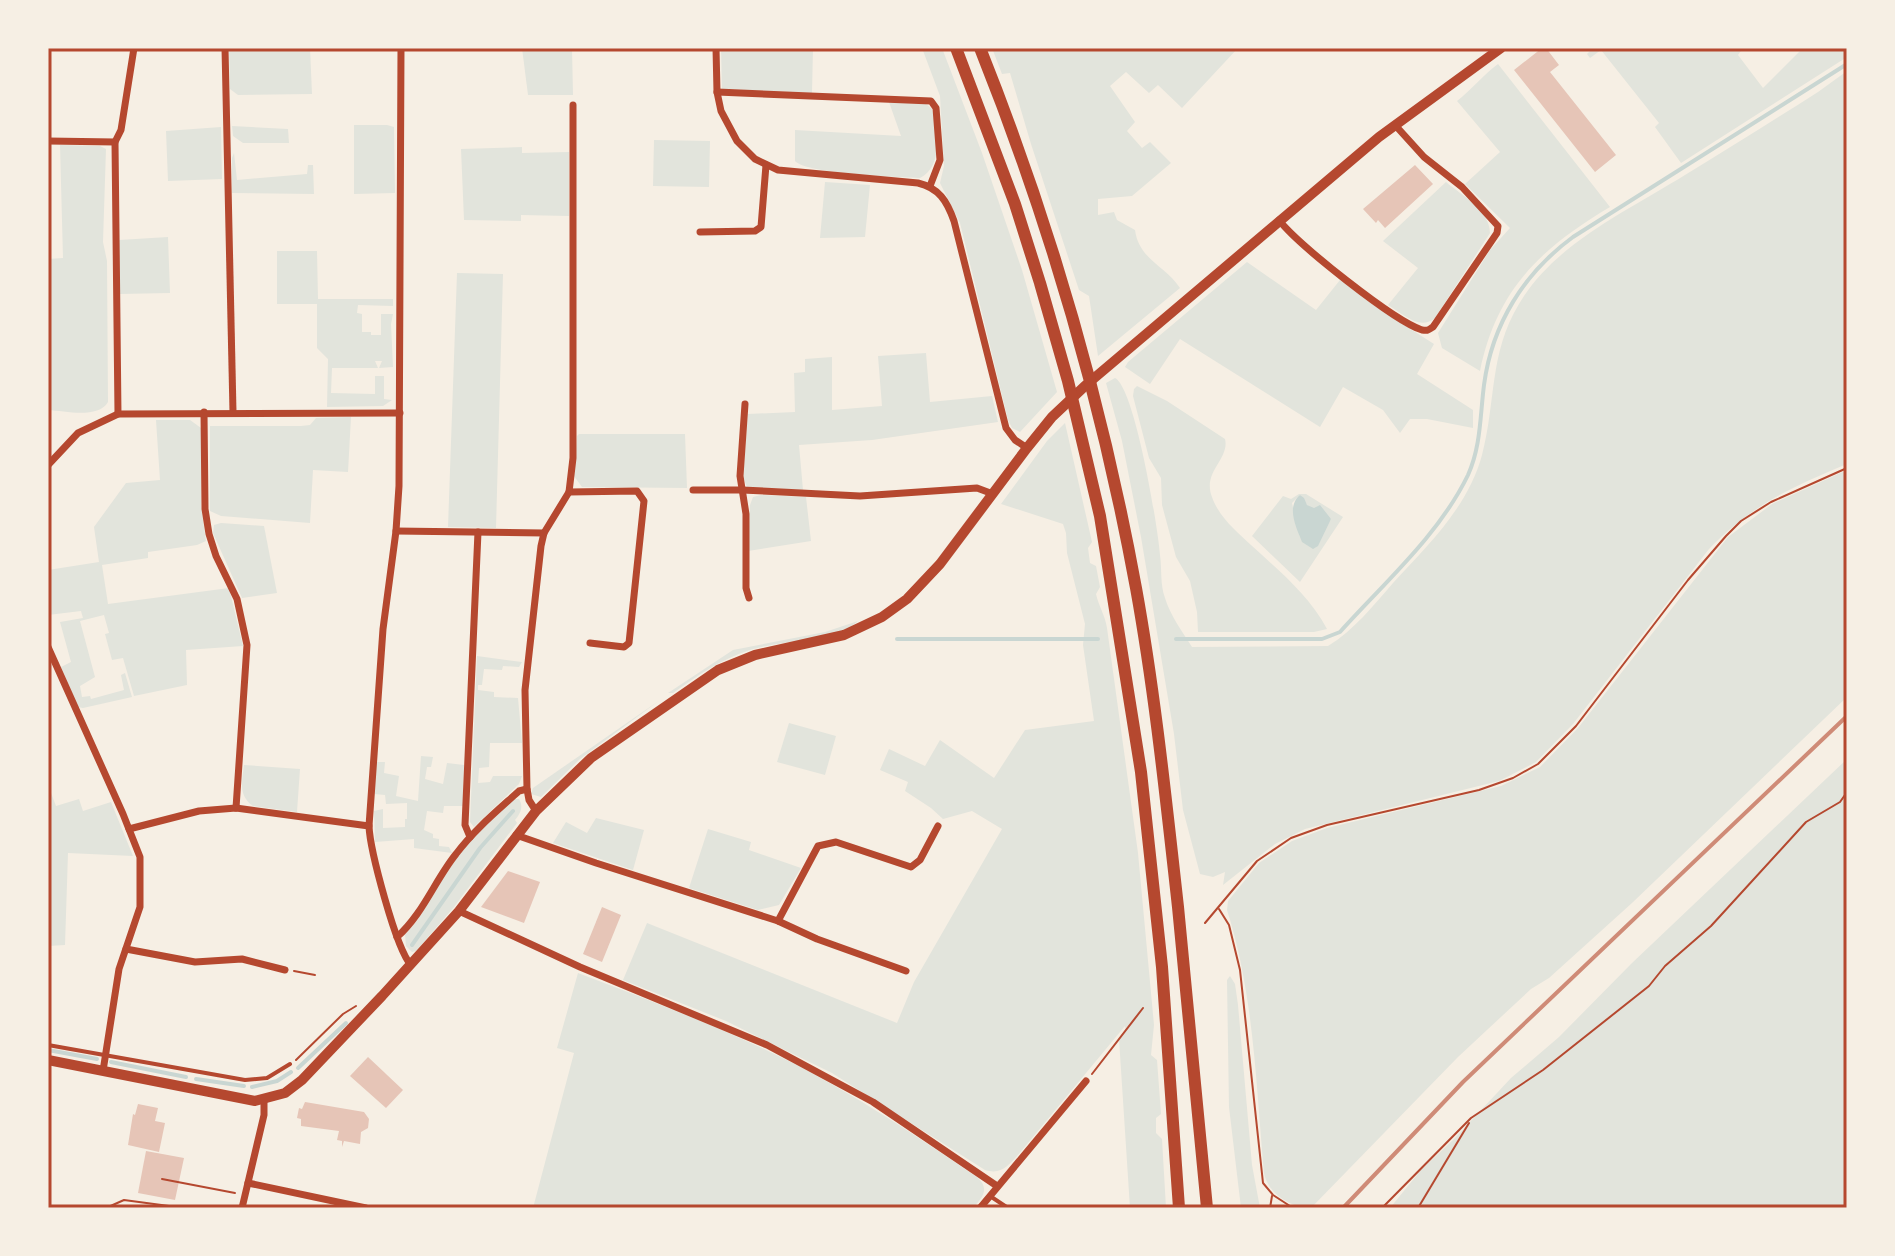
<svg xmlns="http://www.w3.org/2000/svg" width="1895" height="1256" viewBox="0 0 1895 1256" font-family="'PT Sans Narrow',sans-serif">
  <rect width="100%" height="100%" fill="#f6efe4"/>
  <g fill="#e2e4dc" fill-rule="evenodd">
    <path d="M229 48H310L312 94 238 95 230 89Z"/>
    <path d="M522 48H572L573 95H528Z"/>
    <path d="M721 48H813L812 93 722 89Z"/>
    <path d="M922 48H942L982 153 1022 270 1057 392 1020 432 1012 428 1008 420 960 223 940 183 944 166 940 96Z"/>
    <path d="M992 48H1238L1182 108 1158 85 1149 93 1126 72 1110 86 1135 122 1127 131 1142 148 1150 142 1171 163 1132 196 1098 199V215L1114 212 1117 220 1135 230C1139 260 1166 266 1180 288L1098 356 1089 296 1079 290 1031 144 1010 73 1002 74Z"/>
    <path d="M1590 48H1743L1738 55 1763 88 1803 48H1847V57L1681 163 1655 127 1659 123 1601 50 1590 58 1587 54 1591 50Z"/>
    <path d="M1498 64 1610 207C1541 248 1497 289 1480 371L1442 348 1438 333 1490 250 1510 228 1465 184 1500 152 1457 101C1472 89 1483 75 1498 64Z"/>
    <path d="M1847 71V464C1790 488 1753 504 1709 549L1573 724 1536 762 1499 781 1305 829 1275 844 1223 885 1225 872 1213 877 1200 874 1183 810 1174 734 1141 537 1122 441 1106 383 1115 378C1135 388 1158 528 1160 555 1162 570 1160 584 1165 598 1170 615 1182 631 1192 647L1328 646C1354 630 1373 606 1393 583 1428 545 1468 507 1482 455 1496 403 1489 353 1519 304 1554 244 1627 211 1685 175 1729 148 1774 120 1818 92Z"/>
    <path d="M889 102 926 104 932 109C937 131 944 166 920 178 898 177 807 174 795 161V130L901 136Z"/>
    <path d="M354 125H387L394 127 395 193 354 194Z"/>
    <path d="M232 126 288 129 289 143H243L233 136Z"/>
    <path d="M221 127 222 179 168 181 166 131Z"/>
    <path d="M654 140 710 141 709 187 653 186Z"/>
    <path d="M60 145 100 146 106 149 103 242 107 261 108 402C98 419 66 411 48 410V259L63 258Z"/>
    <path d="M522 147V153L569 152V216L521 215V221L464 220 461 149Z"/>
    <path d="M234 153 237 180 307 174 308 165H313L314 194 232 193V158Z"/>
    <path d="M825 182 870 185 865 237 820 238Z"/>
    <path d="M1446 182C1461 195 1490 210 1490 233L1435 318C1420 331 1403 314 1388 305L1418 268 1383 241Z"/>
    <path d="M168 237 170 293 120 294 119 240Z"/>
    <path d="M277 251H317L318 299H393V306L358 305 357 313 362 314V332H371V335H381V314H393L391 324 393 367 379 368 382 361H375L378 368H332L331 393 375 394V376H384V399L392 400 383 406 327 407 328 359 317 348V304H277Z"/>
    <path d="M1247 262 1316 310 1340 280 1376 307 1434 344 1417 374 1473 410V428L1427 419H1410L1400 433 1383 410 1343 387 1320 427 1180 339 1150 384 1125 367 1128 362Z"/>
    <path d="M457 273 503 274 496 528 448 527Z"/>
    <path d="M926 353 930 402 992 396 998 422 872 440 799 445 803 490 747 487 743 477 748 414 795 412 794 373 805 372V359L832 357V410L882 406 878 356Z"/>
    <path d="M1137 386 1167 401 1225 439C1230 459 1202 472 1212 497 1219 517 1237 532 1251 545 1279 571 1309 595 1327 629L1314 632H1198L1197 612 1190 581 1176 557 1162 505 1161 478 1149 458 1133 396 1134 389Z"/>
    <path d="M351 417 348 472 313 470 310 523 221 516 210 511V426H301L310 425 316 418Z"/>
    <path d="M156 420H190L201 428V506L206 541 197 545 148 552V558L102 565 108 604 229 588 243 646 186 650 187 685 134 696 123 658 112 660 105 634 109 633 104 615 80 621 95 677 80 686 82 697 90 696 91 699 124 690 121 675 125 673 132 697 83 708 78 707 61 667 71 662 60 622 83 618 81 611 48 615V570L99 562 94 527 126 483 160 480Z"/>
    <path d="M1065 423 1092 542 1088 548 1090 563 1096 566 1100 587 1096 594C1099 607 1105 615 1107 628L1138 853 1154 1025 1151 1055 1157 1060 1161 1114 1156 1118V1133L1162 1139 1166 1208H1130L1119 1039 1126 1031 1125 1026 1018 1155C1008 1166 1001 1175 985 1170L832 1073 726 1021 623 980 647 923 897 1023 914 982 1002 829 972 811 943 819 931 808 905 791 908 782 880 770 889 749 925 766 940 740 994 778 1025 730 1094 721 1083 645 1085 624 1067 553 1066 533 1063 524 1001 504 1047 441Z"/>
    <path d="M579 434H685L687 488 582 487 574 476 577 436Z"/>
    <path d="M1847 470V697L1632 903 1549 978 1531 989 1458 1057 1311 1208C1291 1208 1268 1194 1264 1173 1256 1086 1254 994 1227 910L1228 901 1259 863 1292 841 1327 828 1501 786 1540 767 1578 728 1728 537 1772 504Z"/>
    <path d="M1299 494H1306L1343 517 1300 582 1252 536 1283 496 1291 499ZM1300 495 1307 505 1331 519 1313 548 1300 537 1292 503Z"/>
    <path d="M761 495 806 497 811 541 748 551 750 505 753 497Z"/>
    <path d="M221 523 264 526 277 593 242 598 213 533 214 525Z"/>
    <path d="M858 621C836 642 780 640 750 650 721 659 697 676 673 693H668L733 650 825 632Z"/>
    <path d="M477 656 522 662 519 667 503 666 502 670 484 669 482 685H478V690L494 692V697L518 698 522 743H490L489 767 479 768 478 783 490 782 493 776H522L519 784 474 827 470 822Z"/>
    <path d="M660 700 580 759 541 797 531 794 533 788Z"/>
    <path d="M789 723 836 736 825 775 777 762Z"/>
    <path d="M421 756 433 757 431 767H427L425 779 443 784 447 763 464 765 463 806H444L443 813 427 811 424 830 433 834V838L439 839V846L449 847 452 853 414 848V839L375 842 374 811 383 809V828L405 827V819H407V803L386 804 385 795 374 794 376 762H385L384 773 399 776 396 796 418 801Z"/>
    <path d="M1847 759V1208H1390L1421 1170 1454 1139 1511 1078 1559 1037 1632 963Z"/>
    <path d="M244 765 300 769 297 812 253 806C238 795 242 782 244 765Z"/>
    <path d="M48 785 56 806 79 799 83 811 111 802 133 856 68 853 65 945 48 946Z"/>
    <path d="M513 799H519C524 807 520 814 515 820L517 823 454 907 416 951 412 952 406 946 405 934C422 919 430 896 443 877 462 847 488 823 513 799Z"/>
    <path d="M596 818 644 830 633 870 553 843 566 822 587 833Z"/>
    <path d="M708 829 751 842 749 850 801 868 779 905 758 910 689 888Z"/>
    <path d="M578 973C641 997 705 1021 766 1050 841 1085 909 1131 977 1177 990 1189 983 1197 973 1208H533L574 1053 557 1048Z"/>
    <path d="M1230 976 1235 984 1238 1005 1252 1165 1260 1208H1241L1229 1107 1227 980Z"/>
  </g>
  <path fill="#c9d6d2" d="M1300 495 1304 498 1307 505 1314 508 1320 505 1331 519 1318 546 1313 549 1302 542C1296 527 1286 507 1300 495Z"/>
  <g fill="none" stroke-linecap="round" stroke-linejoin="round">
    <g stroke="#c9d6d2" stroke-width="4">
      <path d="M897 639H1098"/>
      <path d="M1176 639H1322L1340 632C1384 583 1439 535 1468 475 1481 446 1480 416 1484 385 1492 324 1524 273 1573 237L1847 64"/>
      <path d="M412 945 480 848 513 811"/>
      <path d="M48 1050 97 1059"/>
      <path d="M111 1062 186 1077"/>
      <path d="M298 1068 346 1023"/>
      <path d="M196 1079 244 1086"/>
      <path d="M252 1087 277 1081 291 1072"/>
    </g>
  </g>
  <g fill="#e6c5b7">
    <path d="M1542 48H1546L1559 65 1550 72 1616 155 1595 172 1514 70Z"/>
    <path d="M1415 165 1433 184 1385 228 1378 220 1376 223 1363 209Z"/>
    <path d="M508 871 540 882 524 923 481 907Z"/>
    <path d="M602 907 621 915 602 962 583 954Z"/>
    <path d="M368 1057 403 1090 386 1108 350 1076Z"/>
    <path d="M305 1102 364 1112 369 1119 368 1128 361 1132 360 1144 344 1141 342 1147V1141L337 1140 339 1131 301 1126V1119L297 1118 299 1108 302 1109Z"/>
    <path d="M138 1104 158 1108 155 1121 165 1123 159 1152 128 1145 133 1114 135 1115Z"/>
    <path d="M146 1151 184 1158 175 1200 138 1193Z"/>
  </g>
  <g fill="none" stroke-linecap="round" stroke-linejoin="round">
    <g stroke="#b5482f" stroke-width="2">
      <path d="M1219 909 1229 925 1240 970 1263 1183 1273 1195 1293 1208"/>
      <path d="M1205 923 1257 861 1291 838 1327 825 1479 790 1513 778 1538 764 1576 726 1688 580 1726 536 1741 521 1771 502 1847 468"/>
      <path d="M294 971 315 975"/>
      <path d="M296 1060 343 1014 356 1006"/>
      <path d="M1092 1074 1143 1008"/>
      <path d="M162 1179 235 1193"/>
      <path d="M106 1208 124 1200 169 1206"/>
      <path d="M1270 1208 1272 1196"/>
      <path d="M1382 1208 1471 1118 1543 1070 1649 986 1665 966 1711 926 1806 822 1840 802 1847 792"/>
      <path d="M1418 1208 1469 1123"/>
    </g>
    <g stroke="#b5482f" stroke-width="4">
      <path d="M48 1045 245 1080 267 1078 290 1064"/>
      <path d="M990 1196 1008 1208"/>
    </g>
    <g stroke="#b5482f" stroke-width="7">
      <path d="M225 48 233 412"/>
      <path d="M401 48 399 486 396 531 383 629 369 826C370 850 396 949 411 965"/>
      <path d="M716 48 717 92 721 111 737 141 755 159 778 170 918 183C939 188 947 201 954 221L1006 428 1015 440 1027 448"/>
      <path d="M717 92 931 101 936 108 940 160 930 186"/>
      <path d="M48 141 115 142"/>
      <path d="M1279 220C1297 244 1394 321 1422 330 1428 331 1428 330 1433 327L1497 233 1498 226 1462 187 1424 157 1395 125"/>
      <path d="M700 232 755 231 761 227 766 165"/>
      <path d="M745 404 740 476 746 514V588L749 598"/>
      <path d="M204 412 205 509 209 534 216 556 237 599 247 645 236 808"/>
      <path d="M118 414 115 142 121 130 134 48"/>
      <path d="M48 465 78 433 118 414 400 413"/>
      <path d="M693 490H742L860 496 977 488 993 494"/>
      <path d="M569 492 637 491 644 501 629 643 624 647 590 643"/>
      <path d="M396 531 544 533"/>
      <path d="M48 647 123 814 140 857V907L119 969 103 1071"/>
      <path d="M536 811 529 800 527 789 525 690 541 546 544 533 569 492 573 458V105"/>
      <path d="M129 829 199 811 236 808 369 826"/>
      <path d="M516 835 596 863 778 921 817 939 906 971"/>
      <path d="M470 837 465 825 478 532"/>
      <path d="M459 911 580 967 767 1045 873 1102 997 1186"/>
      <path d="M778 921 818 846 836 842 911 867 920 860 938 826"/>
      <path d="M397 937C423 914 435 880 456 854 474 830 497 811 519 791L527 789"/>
      <path d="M126 949 195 962 242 959 285 970"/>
      <path d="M248 1183 366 1208"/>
      <path d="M242 1208 264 1115V1100"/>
      <path d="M980 1208 1086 1081"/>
    </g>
    <path stroke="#b5482f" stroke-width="10" d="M48 1060 255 1101 285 1093 302 1080 382 996 459 911 536 811 591 758 718 670 755 655 844 635 882 617 907 599 940 564 1027 448 1052 417 1086 385 1379 137 1501 48"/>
    <g stroke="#b5482f" stroke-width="12">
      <path d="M956 48 1015 204 1040 283 1068 381 1100 516 1141 772 1162 967 1179 1208"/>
      <path d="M980 48C1050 223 1102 403 1136 588 1155 693 1166 800 1178 907 1188 1007 1198 1107 1207 1208"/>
    </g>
    <path stroke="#cf8b77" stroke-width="4" d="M1343 1208 1463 1082 1847 716"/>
  </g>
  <rect width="1895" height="1256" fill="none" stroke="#f6efe4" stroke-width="100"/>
  <rect x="50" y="50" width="1795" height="1156" fill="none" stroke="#b5482f" stroke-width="3"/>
</svg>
